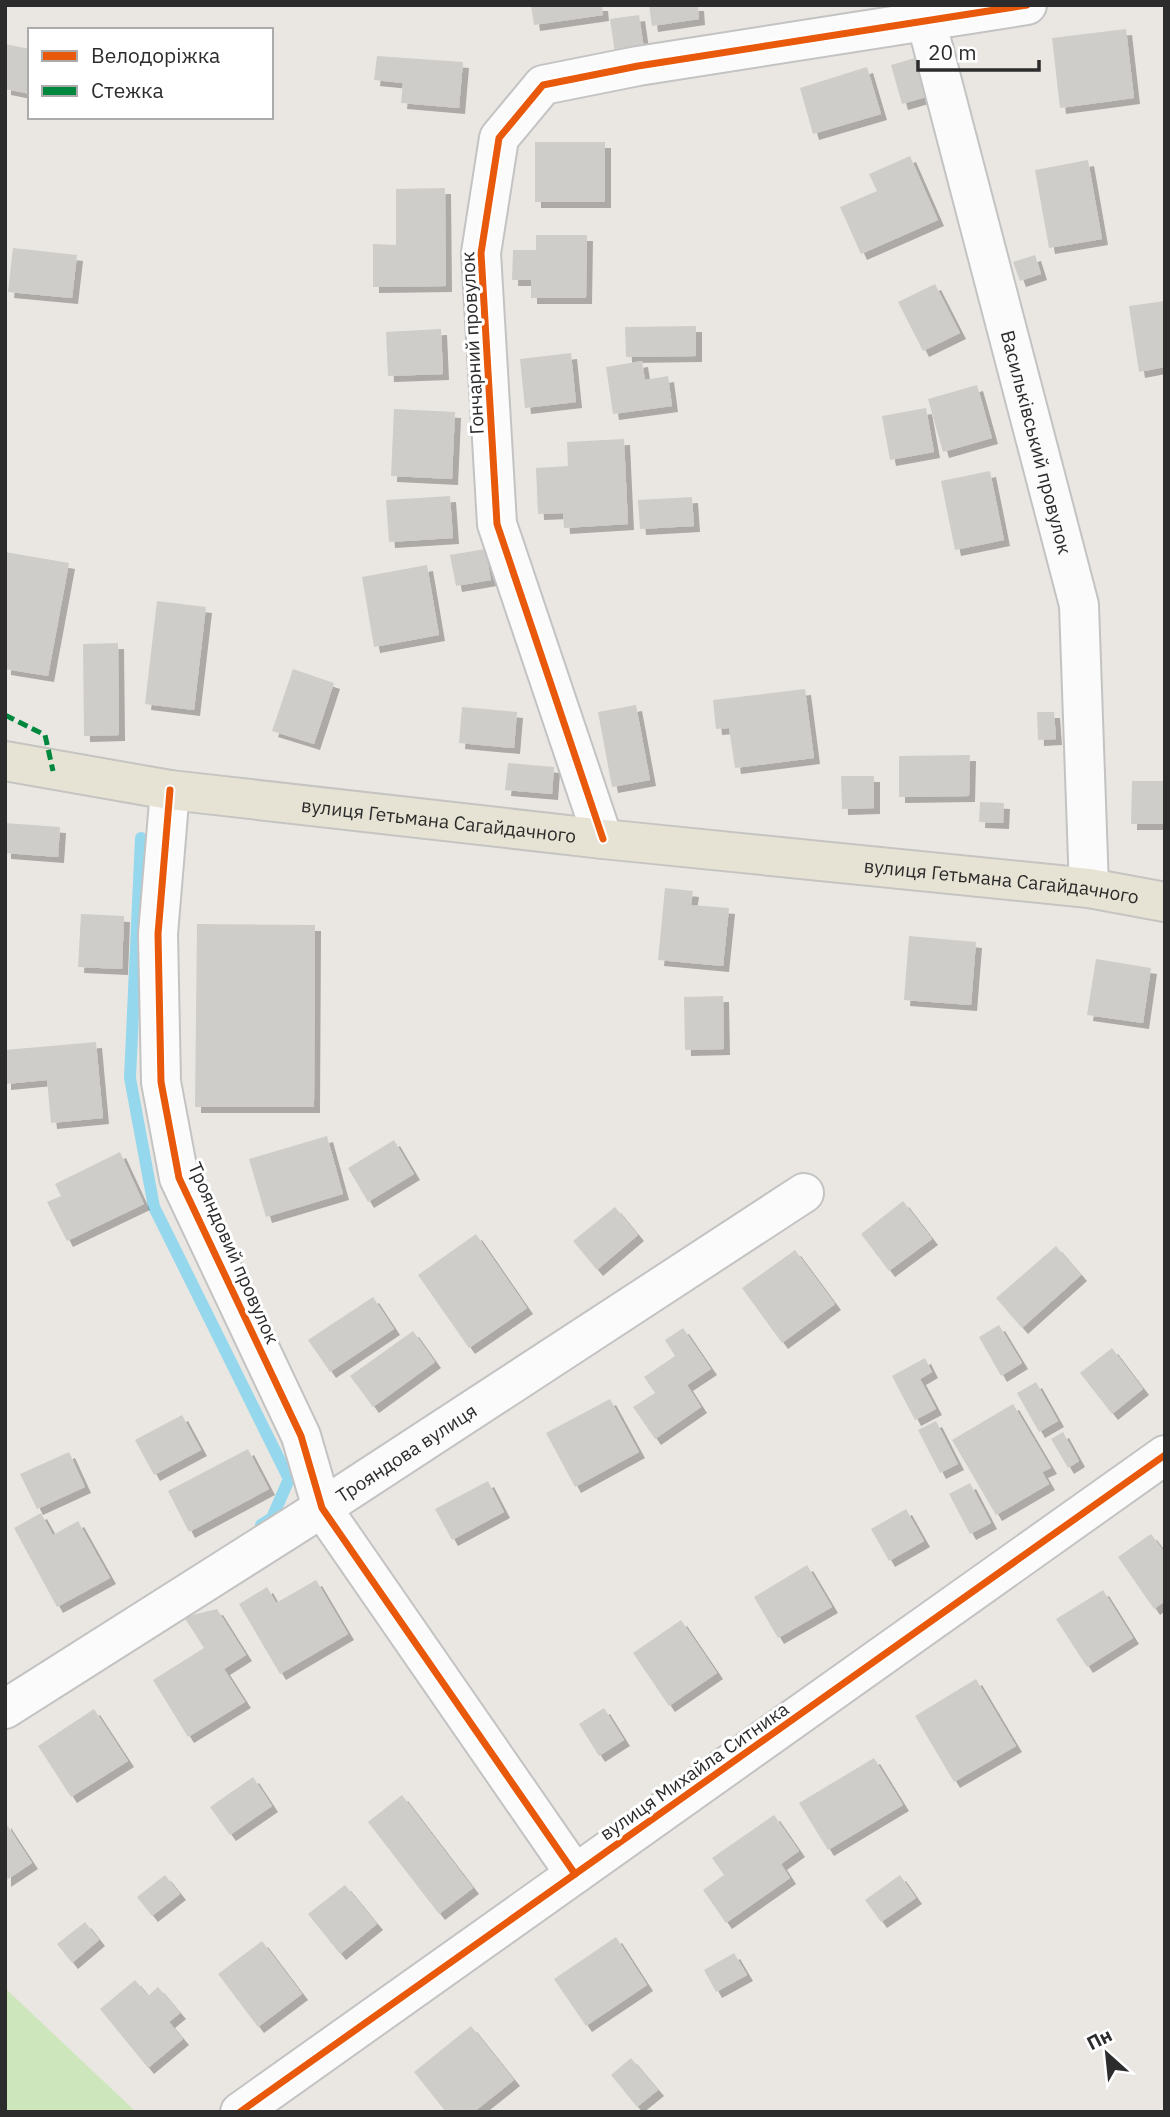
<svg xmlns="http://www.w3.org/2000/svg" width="1170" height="2117" viewBox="0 0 1170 2117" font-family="'IBM Plex Sans',sans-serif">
  <defs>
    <filter id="shadow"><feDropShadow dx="6" dy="6" stdDeviation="0" flood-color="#0004"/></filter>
  </defs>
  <rect width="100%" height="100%" fill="#eae7e2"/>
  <path fill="#cde6bb" d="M6 1989 136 2112H5Z"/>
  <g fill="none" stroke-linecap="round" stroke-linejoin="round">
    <path stroke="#95d7ec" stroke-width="12" d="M141 838 130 1078 154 1207 289 1479 272 1518 261 1525"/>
  </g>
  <g fill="#cfcdc9" filter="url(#shadow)">
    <path d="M531 5H602L603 15 534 25Z"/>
    <path d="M649 5H698L699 19 652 26Z"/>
    <path d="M639 15 645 56 616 60 610 19Z"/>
    <path d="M1126 29 1134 98 1060 108 1052 38Z"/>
    <path d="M5 44 30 49V94L5 89Z"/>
    <path d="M377 56 463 62 459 108 401 103 403 83 374 80Z"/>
    <path d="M915 58 926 97 902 104 891 65Z"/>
    <path d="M867 67 881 114 813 134 800 88Z"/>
    <rect x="535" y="142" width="70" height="60"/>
    <path d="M910 156 938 220 861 254 840 207 877 191 869 174Z"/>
    <path d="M1088 160 1102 239 1049 248 1035 170Z"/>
    <path d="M445 188 446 286 373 287V244L396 245V189Z"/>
    <path d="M536 235H587L586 298H531V280H512L513 250H536Z"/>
    <path d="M13 248 77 255 72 298 8 292Z"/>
    <path d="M1035 255 1041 274 1020 281 1013 262Z"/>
    <path d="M935 284 960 333 923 351 898 302Z"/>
    <path d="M1165 301V367L1139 372 1129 306Z"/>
    <path d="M696 326V356L626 357 625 327Z"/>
    <path d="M441 329 443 374 388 376 386 332Z"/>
    <path d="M571 353 576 402 525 408 520 359Z"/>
    <path d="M642 361 645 380 668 376 672 406 613 414 606 367Z"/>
    <path d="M977 385 992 438 943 452 928 399Z"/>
    <path d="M926 408 934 452 890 460 882 416Z"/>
    <path d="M394 409 455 412 452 479 391 476Z"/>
    <path d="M624 439 628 524 564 528 563 513 538 514 536 468 568 466 567 442Z"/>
    <path d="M990 471 1004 540 955 550 941 481Z"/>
    <path d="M450 496 453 538 389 542 386 500Z"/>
    <path d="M692 497 694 526 640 529 638 500Z"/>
    <path d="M485 549 491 580 456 586 450 555Z"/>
    <path d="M5 552 69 563 48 676 5 669Z"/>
    <path d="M427 565 439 635 374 647 362 577Z"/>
    <path d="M157 601 206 607 194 710 145 704Z"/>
    <path d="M118 643 119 735 84 736 83 644Z"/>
    <path d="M293 669 334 683 314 744 272 731Z"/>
    <path d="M805 689 814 758 735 768 729 728 716 729 713 700Z"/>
    <path d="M636 705 650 780 612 787 598 712Z"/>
    <path d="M462 707 517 712 514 748 459 743Z"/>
    <path d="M1037 712H1054L1056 739 1038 740Z"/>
    <path d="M970 755 969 796 899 797V756Z"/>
    <path d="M508 763 554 767 552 794 505 790Z"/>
    <path d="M841 776H874V808L842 809Z"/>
    <path d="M1132 781H1165V824H1131Z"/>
    <path d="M980 802 1004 803 1003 823 979 822Z"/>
    <path d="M5 823 60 827 58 857 5 853Z"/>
    <path d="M665 888 693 891 691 905 729 908 723 966 658 960Z"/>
    <path d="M81 914 124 916 122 969 78 967Z"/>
    <path d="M197 924 315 925 314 1107H195Z"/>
    <path d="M909 936 976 942 971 1005 904 1000Z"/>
    <path d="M1096 959 1151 968 1143 1023 1087 1015Z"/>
    <path d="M723 996 724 1049 685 1050 684 997Z"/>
    <path d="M96 1042 103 1118 51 1123 47 1080 5 1084V1050Z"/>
    <path d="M327 1136 343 1194 266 1217 249 1159Z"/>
    <path d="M394 1140 414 1174 368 1202 348 1168Z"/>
    <path d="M120 1152 144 1204 67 1241 47 1202 61 1196 55 1184Z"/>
    <path d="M903 1201 932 1239 889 1271 861 1234Z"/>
    <path d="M615 1207 638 1235 597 1270 573 1241Z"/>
    <path d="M476 1234 527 1308 469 1348 418 1275Z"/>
    <path d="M1056 1246 1081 1275 1022 1328 996 1298Z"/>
    <path d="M795 1250 835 1304 782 1343 742 1288Z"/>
    <path d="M373 1297 394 1329 330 1372 308 1340Z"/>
    <path d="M999 1325 1022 1363 1001 1376 979 1337Z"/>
    <path d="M683 1328 711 1369 687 1385 701 1407 655 1439 633 1407 655 1393 644 1377 675 1356 665 1340Z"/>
    <path d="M413 1331 435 1362 373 1407 350 1376Z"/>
    <path d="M1112 1348 1143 1389 1112 1414 1080 1373Z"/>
    <path d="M925 1358 932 1372 920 1379 936 1409 915 1420 892 1376Z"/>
    <path d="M1036 1382 1058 1421 1039 1432 1017 1393Z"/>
    <path d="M610 1399 639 1452 575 1487 546 1433Z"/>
    <path d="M1013 1404 1051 1468 1042 1472 1049 1484 996 1515 952 1440Z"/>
    <path d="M182 1415 201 1450 154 1475 135 1440Z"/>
    <path d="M936 1421 958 1464 940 1473 918 1430Z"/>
    <path d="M1063 1432 1079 1461 1068 1468 1051 1439Z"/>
    <path d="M248 1449 269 1489 189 1532 168 1491Z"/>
    <path d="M69 1452 85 1487 37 1509 20 1474Z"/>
    <path d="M488 1481 504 1512 452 1540 435 1509Z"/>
    <path d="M970 1483 991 1523 970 1534 949 1494Z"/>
    <path d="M906 1509 924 1541 889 1561 871 1529Z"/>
    <path d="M41 1513 53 1535 78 1521 110 1578 57 1607 14 1528Z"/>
    <path d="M1151 1534 1165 1553V1601L1154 1609 1118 1557Z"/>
    <path d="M807 1565 832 1607 778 1638 754 1597Z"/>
    <path d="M316 1580 348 1634 280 1674 239 1604 267 1587 276 1603Z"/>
    <path d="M1103 1590 1133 1638 1087 1667 1056 1619Z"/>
    <path d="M217 1609 246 1655 224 1669 245 1702 188 1737 153 1680 204 1648 184 1617Z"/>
    <path d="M681 1620 717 1673 669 1706 633 1653Z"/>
    <path d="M976 1679 1016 1746 954 1782 915 1716Z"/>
    <path d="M604 1708 624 1740 599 1756 579 1724Z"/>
    <path d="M94 1709 128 1761 71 1797 38 1746Z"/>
    <path d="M874 1758 903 1805 828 1850 799 1803Z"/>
    <path d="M253 1777 272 1806 230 1835 210 1807Z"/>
    <path d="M402 1795 473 1888 439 1914 368 1822Z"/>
    <path d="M774 1815 799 1851 781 1864 790 1878 726 1923 703 1890 724 1875 712 1858Z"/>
    <path d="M5 1822 32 1863 5 1881Z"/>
    <path d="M165 1875 180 1894 152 1916 137 1897Z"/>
    <path d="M900 1875 916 1898 881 1922 865 1900Z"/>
    <path d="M345 1885 377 1924 340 1954 308 1914Z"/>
    <path d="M85 1922 99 1940 72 1963 57 1944Z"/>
    <path d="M616 1937 647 1985 586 2026 554 1979Z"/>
    <path d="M262 1941 302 1994 258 2027 218 1974Z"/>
    <path d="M734 1953 747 1975 716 1992 704 1970Z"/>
    <path d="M135 1980 148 1996 158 1987 180 2013 169 2022 183 2039 148 2068 100 2009Z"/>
    <path d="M471 2026 514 2080 474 2112H446L414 2072Z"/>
    <path d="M631 2058 658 2090 637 2107 611 2075Z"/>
  </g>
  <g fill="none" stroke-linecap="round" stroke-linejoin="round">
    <defs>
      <g id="minor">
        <path id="s1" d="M922 5 1079 605 1089 888"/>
        <path d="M170 790 158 934 161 1082 179 1178 301 1436 322 1508 575 1874"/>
        <path d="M603 839 497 524 481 253 499 138 543 85 638 66 1027 5"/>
        <path id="s2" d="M5 1709 322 1508 804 1193"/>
        <path d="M240 2112 1165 1455"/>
      </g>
      <g id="major">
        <path id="s3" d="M5 761 170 790 603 839 1089 888 1165 902"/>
      </g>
    </defs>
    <use href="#minor" stroke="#c4c3c3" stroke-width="42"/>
    <use href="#major" stroke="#c6c4c2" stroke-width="42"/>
    <use href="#minor" stroke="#fcfbfb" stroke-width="38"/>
    <use href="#major" stroke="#e7e3d4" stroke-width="38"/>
    <path stroke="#00873e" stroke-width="5" stroke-dasharray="10 5" stroke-linecap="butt" d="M5 715 45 735 53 771"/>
    <defs>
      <g id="cycleway">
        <path d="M170 790 158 934 161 1082 179 1178 301 1436 322 1508 575 1874"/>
        <path d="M603 839 497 524 481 253 499 138 543 85 638 66 1027 5"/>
        <path d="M240 2112 1165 1455"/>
      </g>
    </defs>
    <use href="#cycleway" stroke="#fff" stroke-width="11"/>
    <use href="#cycleway" stroke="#e8590c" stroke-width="7"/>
  </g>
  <g text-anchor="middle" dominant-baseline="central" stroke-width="6" stroke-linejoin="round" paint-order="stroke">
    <g font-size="19" fill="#2c2c2c" stroke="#fff">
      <text transform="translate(472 343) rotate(-93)">Гончарний провулок</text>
      <text stroke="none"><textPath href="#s1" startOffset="452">Васильківський провулок</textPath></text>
      <text stroke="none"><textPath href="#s3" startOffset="438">вулиця Гетьмана Сагайдачного</textPath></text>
      <text stroke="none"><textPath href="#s3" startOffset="1004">вулиця Гетьмана Сагайдачного</textPath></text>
      <text transform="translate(234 1253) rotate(66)">Трояндовий провулок</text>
      <text stroke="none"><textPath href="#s2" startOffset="476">Трояндова вулиця</textPath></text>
      <text transform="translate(694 1771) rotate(-35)">вулиця Михайла Ситника</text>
    </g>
  </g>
  <rect width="1170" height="2117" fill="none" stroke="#2c2c2c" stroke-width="14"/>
  <rect x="28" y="28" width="245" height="91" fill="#ffffff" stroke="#ababab" stroke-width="2"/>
  <rect x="42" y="51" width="35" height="10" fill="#e8590c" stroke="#ababab" stroke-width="2"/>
  <text x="91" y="63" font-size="21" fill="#2c2c2c">Велодоріжка</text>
  <rect x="42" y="86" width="35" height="10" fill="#00873e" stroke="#ababab" stroke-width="2"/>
  <text x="91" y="98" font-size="21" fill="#2c2c2c">Стежка</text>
  <g transform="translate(1107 2054) rotate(333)" stroke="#ffffff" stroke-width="5" paint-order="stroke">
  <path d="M0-5L12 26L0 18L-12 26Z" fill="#2c2c2c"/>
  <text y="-10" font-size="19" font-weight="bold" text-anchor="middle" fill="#2c2c2c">Пн</text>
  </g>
  <path d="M918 60v10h121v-10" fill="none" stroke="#2c2c2c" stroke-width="3.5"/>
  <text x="928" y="60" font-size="21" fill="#2c2c2c" stroke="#ffffff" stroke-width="5" paint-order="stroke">20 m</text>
</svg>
